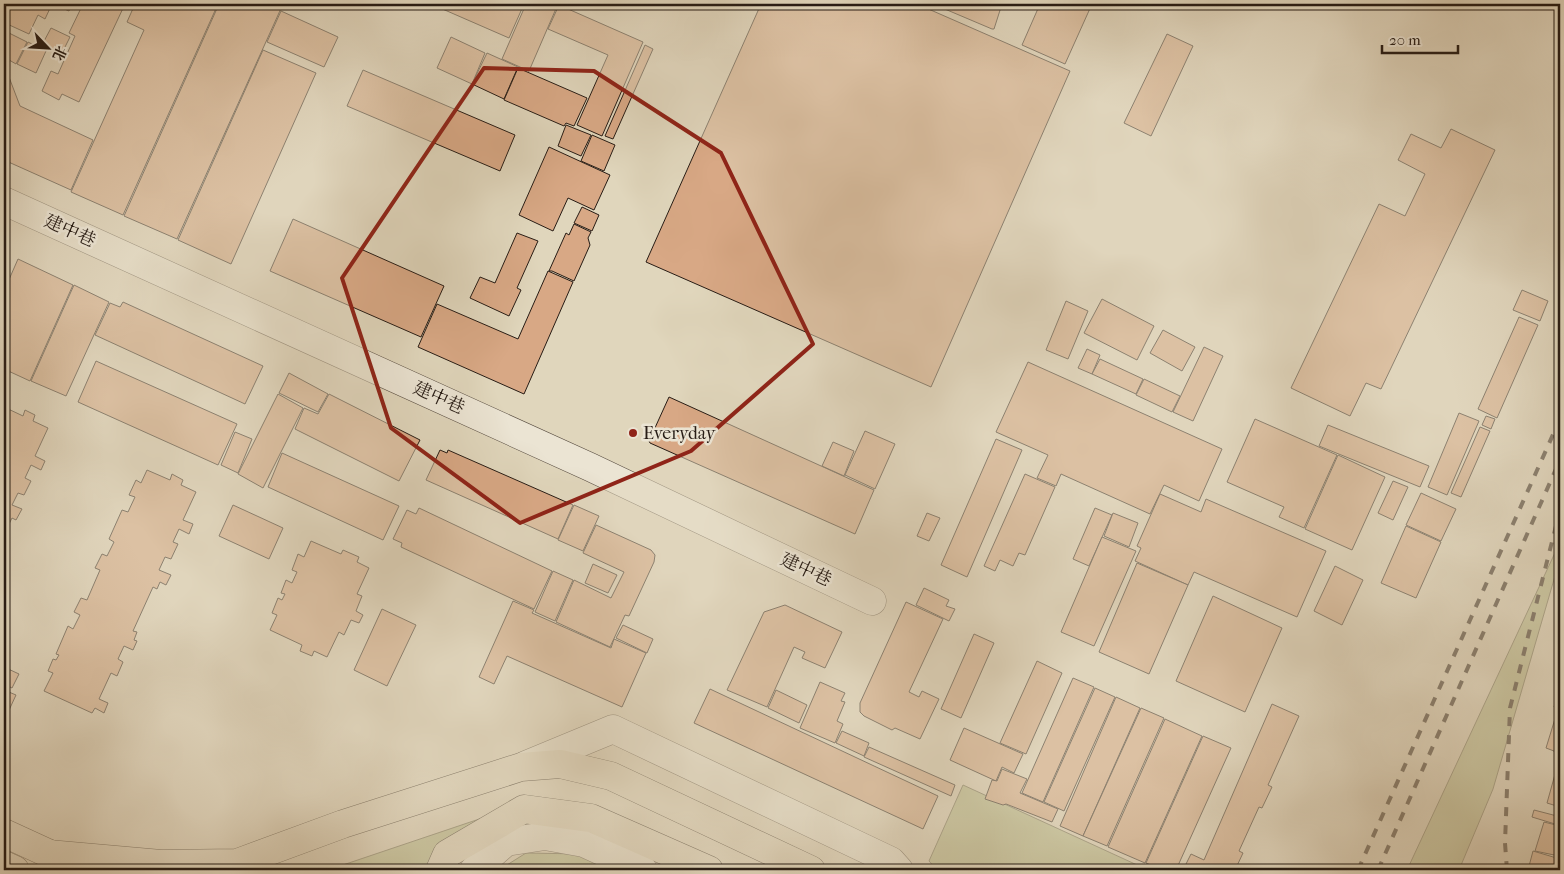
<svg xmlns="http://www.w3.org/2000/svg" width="1564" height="874" viewBox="0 0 1564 874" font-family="'IM FELL French Canon','Noto Serif SC',serif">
  <rect width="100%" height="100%" fill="#e0d6bc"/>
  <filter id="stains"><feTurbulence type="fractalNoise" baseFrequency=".004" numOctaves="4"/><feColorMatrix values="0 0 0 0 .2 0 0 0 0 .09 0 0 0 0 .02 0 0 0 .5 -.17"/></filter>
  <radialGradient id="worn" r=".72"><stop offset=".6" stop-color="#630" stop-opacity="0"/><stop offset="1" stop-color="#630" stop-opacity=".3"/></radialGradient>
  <g fill="#b8bc8d" stroke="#706c51">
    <path d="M1560 542V569L1555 576 1493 789 1459 870H1407Z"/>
    <path d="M963 785 1148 870H937L929 861Z"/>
    <path d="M506 810 429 870H328Z"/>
    <path d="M526 853 582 854 615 870H499Z"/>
  </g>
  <g fill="#d8a885" stroke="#271c15">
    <path d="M4 4H52L45 19 38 15 29 34 5 23 4 26Z"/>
    <path d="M53 4H72L69 11Z"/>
    <path d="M83 4H125L79 102 62 94 59 100 42 91 51 71 58 74 75 36 69 33Z"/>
    <path d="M135 4H218L123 215 71 192 144 30 127 22Z"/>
    <path d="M219 4H283L177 239 124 216Z"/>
    <path d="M431 4H524L509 38Z"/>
    <path d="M526 4H558L529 71 502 59Z"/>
    <path d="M761 4H917L1070 71 931 387 646 262Z"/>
    <path d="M933 4H1002L994 29H992Z"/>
    <path d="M1040 4H1092L1065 64 1022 45Z"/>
    <path d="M559 5 643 42 602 136 577 125 608 55 548 29Z"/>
    <path d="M281 11 338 37 324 67 267 42Z"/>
    <path d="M51 28 70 37 61 55 42 45Z"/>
    <path d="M5 31 27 42 16 64 4 57Z"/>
    <path d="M1167 34 1193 46 1151 136 1124 123Z"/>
    <path d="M451 37 485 53 472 84 437 68Z"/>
    <path d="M28 42 46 51 36 73 17 64Z"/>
    <path d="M645 45 653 49 613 139 605 136Z"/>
    <path d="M263 50 316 73 231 264 178 240Z"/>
    <path d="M487 53 518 67 504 99 472 84Z"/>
    <path d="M4 64 20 106 93 140 71 190 4 160Z"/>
    <path d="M518 68 587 98 574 126 566 123 564 126 504 100Z"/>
    <path d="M363 70 515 135 500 171 347 106Z"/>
    <path d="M566 125 591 135 581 156 558 146Z"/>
    <path d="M1451 129 1495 150 1381 389 1366 383 1350 416 1291 388 1379 204 1405 216 1425 174 1398 160 1411 134 1441 148Z"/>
    <path d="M592 135 615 145 604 171 581 161Z"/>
    <path d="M549 147 610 175 594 210 568 198 553 231 519 215Z"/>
    <path d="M582 207 599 215 592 231 574 223Z"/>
    <path d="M293 219 444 286 421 337 270 271Z"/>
    <path d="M574 224 591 232 588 238 590 245 574 281 552 271H549L566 233 569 235Z"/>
    <path d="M517 233 538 241 517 288 521 290 509 316 470 298 480 277 495 283Z"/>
    <path d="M18 259 73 285 30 381 4 369V291Z"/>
    <path d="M548 271 573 282 524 394 418 347 437 304 518 339Z"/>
    <path d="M74 285 109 302 66 396 31 381Z"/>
    <path d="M1522 290 1548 301 1540 321 1513 310Z"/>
    <path d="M1102 299 1154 326 1137 360 1084 333Z"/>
    <path d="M1066 301 1088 311 1068 359 1046 350Z"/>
    <path d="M123 302 263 366 245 404 95 335 110 303 120 307Z"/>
    <path d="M1519 317 1538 325 1497 418 1478 409Z"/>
    <path d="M1163 330 1195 347 1182 371 1150 353Z"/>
    <path d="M1204 347 1223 356 1193 421 1173 412Z"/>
    <path d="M1087 349 1100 355 1092 374 1078 368Z"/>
    <path d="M1100 359 1143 379 1136 394 1092 374Z"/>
    <path d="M96 361 237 424 218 465 78 402Z"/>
    <path d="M1028 362 1222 449 1199 501 1164 485 1150 514 1061 474 1056 486 1037 478 1048 455 996 432Z"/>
    <path d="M289 373 328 394 318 412 279 393Z"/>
    <path d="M1144 379 1180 396 1172 412 1136 395Z"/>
    <path d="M278 394 303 408 263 488 238 474Z"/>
    <path d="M329 394 420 440 399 481 295 429 304 408 318 414Z"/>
    <path d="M669 397 874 490 855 534 650 443 649 441Z"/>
    <path d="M4 407 23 416 25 410 35 415 33 421 48 428 35 456 45 461 41 470 31 465 25 478 31 481 24 495 18 493 12 505 22 509 16 520 12 518 9 524 5 523 4 526Z"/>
    <path d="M1459 413 1479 421 1447 495 1428 487Z"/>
    <path d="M1486 416 1495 419 1491 429 1482 425Z"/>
    <path d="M1255 419 1337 455 1304 528 1279 517 1284 507 1227 482Z"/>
    <path d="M1328 425 1429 466 1420 487 1319 446Z"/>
    <path d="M1480 427 1490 431 1461 497 1451 493Z"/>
    <path d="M865 431 895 444 875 489 845 475Z"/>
    <path d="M235 432 252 439 238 473 221 465Z"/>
    <path d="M996 439 1022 450 967 577 941 565Z"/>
    <path d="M833 442 854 451 844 476 822 466Z"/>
    <path d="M440 450 447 453 448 450 573 505 558 539 426 480Z"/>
    <path d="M282 453 399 506 383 540 268 487Z"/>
    <path d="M1338 455 1385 477 1352 550 1305 529Z"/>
    <path d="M147 470 170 480 172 474 183 480 181 485 196 492 183 520 193 524 189 534 179 529 173 542 178 544 171 559 165 557 159 570 171 575 166 585 160 582 157 589 153 587 133 631 137 632 134 640 137 641 133 650 124 646 118 659 123 662 117 676 111 673 99 699 108 703 104 713 95 708 92 713 44 691 53 673 48 671 53 659 56 660 59 655 56 654 68 626 73 629 80 615 74 612 81 598 87 600 100 570 95 568 102 554 107 556 114 542 109 539 122 510 128 512 135 497 129 495 136 480 141 483Z"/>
    <path d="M1025 474 1055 487 1025 555 1019 553 1013 566 1000 560 995 571 984 566Z"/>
    <path d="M1393 481 1408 487 1393 520 1378 513Z"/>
    <path d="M1421 493 1456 509 1441 541 1406 525Z"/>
    <path d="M1160 494 1201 512 1206 499 1326 551 1297 617 1194 572 1188 585 1135 561 1141 548 1137 546Z"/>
    <path d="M233 505 283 528 269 559 219 536Z"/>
    <path d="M574 505 599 516 583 551 558 540Z"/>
    <path d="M419 508 552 571 534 609 401 547 402 543 393 539 407 510 416 514Z"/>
    <path d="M1095 508 1112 515 1089 566 1073 559Z"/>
    <path d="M927 513 940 518 929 541 917 536Z"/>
    <path d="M1113 513 1138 523 1129 547 1104 536Z"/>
    <path d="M596 525 651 550 655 555 654 562 629 616 625 615 610 647 556 622 574 580 611 598 624 572 583 553Z"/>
    <path d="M1406 526 1441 542 1416 598 1381 583Z"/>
    <path d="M1102 537 1136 551 1094 646 1061 632Z"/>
    <path d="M311 541 341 554 343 550 359 557 357 562 369 568 357 594 362 596 356 611 363 615 359 623 351 620 344 635 339 632 327 657 314 651 312 656 300 651 302 645 270 630 277 615 272 613 278 598 282 600 285 594 281 593 286 580 292 583 297 572 292 570 298 554 304 557Z"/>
    <path d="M1137 563 1188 585 1149 674 1099 652Z"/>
    <path d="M593 564 617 575 608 593 585 583Z"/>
    <path d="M1335 566 1363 580 1342 625 1314 611Z"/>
    <path d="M553 571 573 580 555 621 535 612Z"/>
    <path d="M924 588 949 600 946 606 955 609 949 621 916 605Z"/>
    <path d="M1213 596 1282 628 1245 712 1176 681Z"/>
    <path d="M513 601 534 610 532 613 611 648 614 639 646 653 622 707 507 656 494 684 479 677Z"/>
    <path d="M906 602 943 619 909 692 919 697 922 691 939 699 920 739 895 728 892 730 864 716 860 712V703Z"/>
    <path d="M785 605 842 632 825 668 802 658 805 652 794 647 767 707 727 690 764 612Z"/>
    <path d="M382 609 416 625 387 686 354 670Z"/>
    <path d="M623 625 653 639 647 653 616 638Z"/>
    <path d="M974 634 994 643 961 718 941 709Z"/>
    <path d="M1037 661 1062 673 1026 754 1000 743Z"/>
    <path d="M4 667 19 674 12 688 4 684Z"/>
    <path d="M1073 678 1094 687 1043 802 1022 793Z"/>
    <path d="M820 682 845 693 841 701 845 702 837 721 843 724 835 743 800 728Z"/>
    <path d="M1095 688 1115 697 1064 811 1044 802Z"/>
    <path d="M710 689 938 796 923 829 694 723Z"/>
    <path d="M4 690 16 695 4 721Z"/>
    <path d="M776 690 807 705 799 723 768 708Z"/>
    <path d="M1559 690 1560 691V709L1554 707Z"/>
    <path d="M1116 697 1140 708 1083 836 1060 826Z"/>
    <path d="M1272 704 1299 716 1268 785 1272 787 1262 808 1259 807 1239 851 1243 853 1235 870H1183L1191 854 1204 860Z"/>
    <path d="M1141 708 1164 718 1107 846 1083 836Z"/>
    <path d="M1558 709 1560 710V756L1555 754 1554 751 1546 748Z"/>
    <path d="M1165 719 1202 736 1145 863 1108 847Z"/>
    <path d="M964 728 1023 754 1014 773 1002 767 996 781 950 760Z"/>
    <path d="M842 731 869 743 864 756 836 743Z"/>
    <path d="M1203 736 1231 748 1176 870H1163L1146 863Z"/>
    <path d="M869 747 955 785 951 796 864 757Z"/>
    <path d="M1559 760 1560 761V807L1547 803Z"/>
    <path d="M1002 769 1027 779 1020 793 1058 809 1052 822 1006 804 1003 805 985 799 992 780 997 781Z"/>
    <path d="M1534 810 1557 816 1555 824 1532 817Z"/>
    <path d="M1558 813H1560V825L1555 824Z"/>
    <path d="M1544 822 1560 826 1559 856 1535 851Z"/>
    <path d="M1533 851 1560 859V870H1528Z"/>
  </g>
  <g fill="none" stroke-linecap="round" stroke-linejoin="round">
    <defs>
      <g id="minor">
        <path d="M4 201 590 467 872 601"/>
        <path d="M526 765 613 729 891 861 899 870"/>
        <path d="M474 870 506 842 545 836 584 843 643 870"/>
      </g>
      <g id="major">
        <path d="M4 833 65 861"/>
        <path d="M48 854 161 864 237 863 343 824 521 767 560 764 611 776 811 870"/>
        <path d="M4 865 15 870"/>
        <path d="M440 870 447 854 524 809 591 818 709 870"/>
      </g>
    </defs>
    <use href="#minor" stroke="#554a3f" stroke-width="29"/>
    <use href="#major" stroke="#271c15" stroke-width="29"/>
    <use href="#minor" stroke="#ebe4d3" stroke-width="28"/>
    <use href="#major" stroke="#e0d6bc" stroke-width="28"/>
    <g stroke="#271c15" stroke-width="4" stroke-dasharray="9 9" stroke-linecap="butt">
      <path d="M1358 870 1560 419"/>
      <path d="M1378 870 1560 460"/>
      <path d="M1507 870 1505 843 1510 708 1560 510"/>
    </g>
  </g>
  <path d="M0 0H1564V874H0ZM484 68 594 71 721 153 813 344 691 451 520 523 391 428 342 278Z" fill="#e0d6bc" fill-opacity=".55" fill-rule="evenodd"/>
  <path fill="none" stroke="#8f2418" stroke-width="4" stroke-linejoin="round" d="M484 68 594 71 721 153 813 344 691 451 520 523 391 428 342 278Z"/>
  <circle fill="#8f2418" stroke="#ebe4d3" stroke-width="2" cx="633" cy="433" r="5"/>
  <g text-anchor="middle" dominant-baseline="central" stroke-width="5" stroke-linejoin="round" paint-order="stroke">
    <g font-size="18" fill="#271c15" stroke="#ebe4d3">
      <text transform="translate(70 231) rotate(24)">建中巷</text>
      <text transform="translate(439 398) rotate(24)">建中巷</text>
      <text transform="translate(806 570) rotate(25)">建中巷</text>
    </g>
    <g font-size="18" fill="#271c15" stroke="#ebe4d3" text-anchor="start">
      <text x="643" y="433">Everyday</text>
    </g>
  </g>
  <rect width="1564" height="874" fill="none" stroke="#e0d6bc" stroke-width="20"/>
  <rect x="5" y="5" width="1554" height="864" fill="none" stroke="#271c15" stroke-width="2.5"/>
  <rect x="10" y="10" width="1544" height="854" fill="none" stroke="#271c15"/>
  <g transform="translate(48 48) rotate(115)" stroke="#ebe4d3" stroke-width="4" paint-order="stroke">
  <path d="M0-4L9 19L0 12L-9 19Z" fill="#271c15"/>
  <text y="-8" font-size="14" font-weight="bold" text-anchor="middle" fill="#271c15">北</text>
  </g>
  <path d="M1382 45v8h76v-8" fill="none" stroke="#271c15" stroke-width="2.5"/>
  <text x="1389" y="45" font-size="15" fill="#271c15" stroke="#ebe4d3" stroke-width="4" paint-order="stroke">20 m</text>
  <rect width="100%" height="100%" filter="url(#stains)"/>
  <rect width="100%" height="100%" fill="url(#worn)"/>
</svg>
